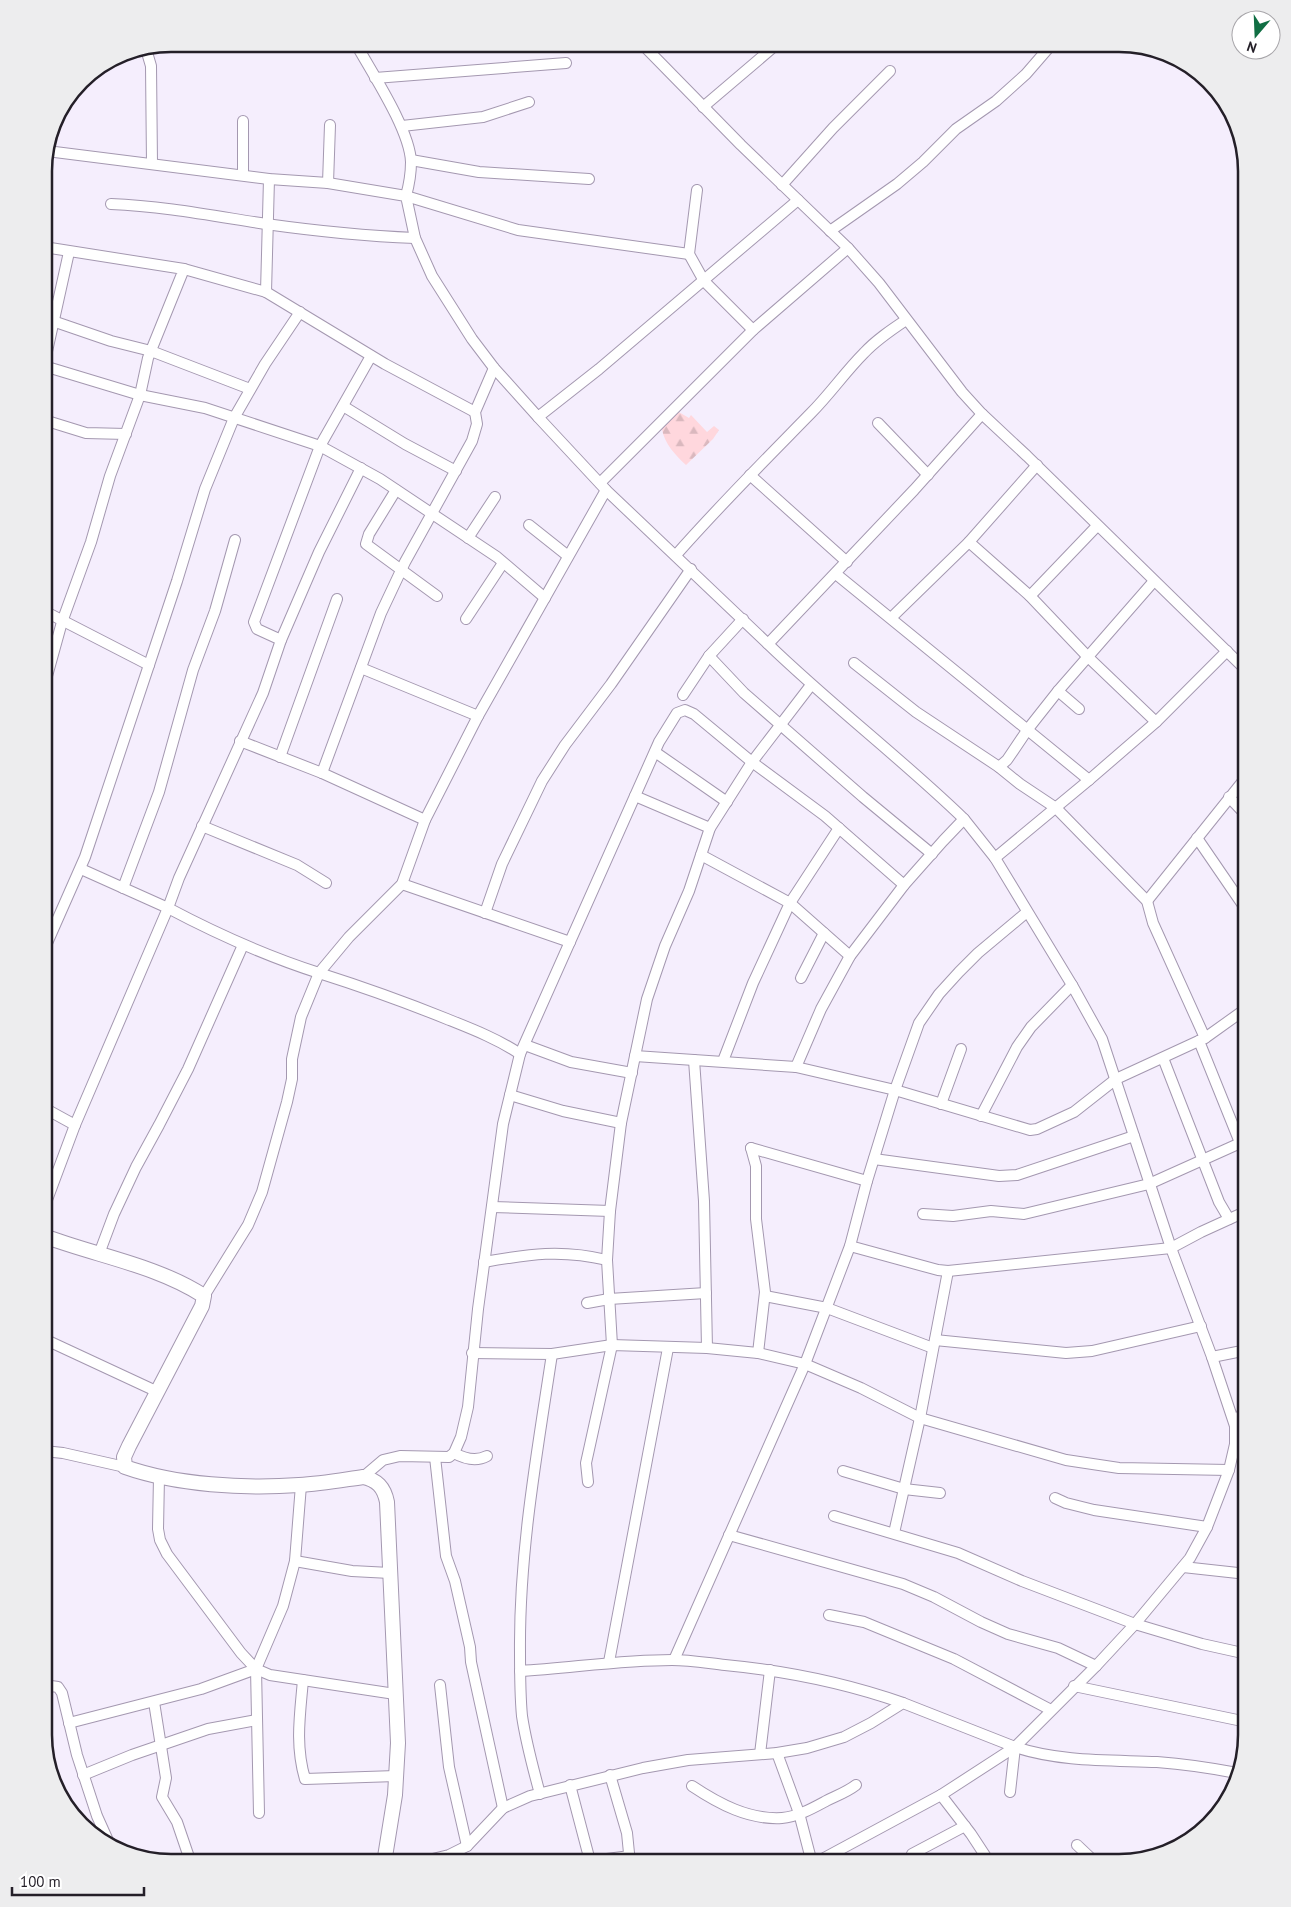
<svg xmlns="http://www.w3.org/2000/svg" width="1291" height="1907" viewBox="0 0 1291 1907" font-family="'PT Sans',sans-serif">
  <defs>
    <pattern id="forest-firs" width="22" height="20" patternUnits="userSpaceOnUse" patternTransform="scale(1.25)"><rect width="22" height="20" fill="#ffd7dd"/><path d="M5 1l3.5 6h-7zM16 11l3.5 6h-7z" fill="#dab8be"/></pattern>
  </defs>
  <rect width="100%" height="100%" fill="#f5eefd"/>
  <path fill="url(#forest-firs)" d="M677 411 689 418 691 415 707 432 714 426 719 430 713 439 686 465C676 456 664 443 662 429Z"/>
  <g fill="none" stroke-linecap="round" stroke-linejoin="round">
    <defs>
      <g id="street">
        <path d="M356 44C372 73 410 130 411 162 411 174 409 185 406 196L518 230 689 254"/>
        <path d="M642 44 741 145 848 248 879 283 962 392 982 414 1027 456 1247 671"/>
        <path d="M146 49 151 66 152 164"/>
        <path d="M375 78 566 63"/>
        <path d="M703 107 777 44"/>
        <path d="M243 121V175"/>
        <path d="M402 126 483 117 529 102"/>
        <path d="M47 151 269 179 328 183 406 196 415 238 432 276 472 339 494 368 538 417 599 369 798 200"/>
        <path d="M411 160 479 172 589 179"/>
        <path d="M328 183 330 125"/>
        <path d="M782 185 833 128 890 71"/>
        <path d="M697 190 689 254 704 281 753 330"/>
        <path d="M111 204C163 206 214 216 266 224 316 231 365 236 415 238"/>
        <path d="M830 231 897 184 923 162 956 129 996 101 1026 74 1052 44"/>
        <path d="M44 247 184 269 148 358 140 395 205 408 320 446 254 622 257 629 281 640 263 693 179 878 168 908C217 934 266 956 319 973L349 937 402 884 425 820 478 716 606 490"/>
        <path d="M184 269 266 292 385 364 475 412"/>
        <path d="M266 292 269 179"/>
        <path d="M44 318 111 341 151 351 250 389"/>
        <path d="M371 356 320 446 380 479 497 557 545 598"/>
        <path d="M44 365 69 252"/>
        <path d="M343 406 405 444 456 471"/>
        <path d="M538 417 606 490 768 644"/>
        <path d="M44 420 86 433 126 434"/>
        <path d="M878 423 928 475"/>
        <path d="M750 475 847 562"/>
        <path d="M600 483 753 330 848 248"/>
        <path d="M396 490 369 534 366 544 437 596"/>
        <path d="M529 525 568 556"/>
        <path d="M468 538 495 497"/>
        <path d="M969 542 1030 596 1088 657 1156 722 1227 651"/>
        <path d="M676 555C719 506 765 460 811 413 830 394 845 372 864 353 876 340 891 330 906 320"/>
        <path d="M836 574 1089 780"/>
        <path d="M1030 596 1097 526"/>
        <path d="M44 611 149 665"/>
        <path d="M891 618 969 542 1037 465"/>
        <path d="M466 619 503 563"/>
        <path d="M281 640 319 552 361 468"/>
        <path d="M709 656 744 693 863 797 932 854"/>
        <path d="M854 663 916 712 999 767 1020 784 1056 808 1147 901 1153 923 1205 1038"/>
        <path d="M361 668 478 716"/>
        <path d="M44 687 62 622 91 542 110 476 140 395 44 366"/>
        <path d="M1058 691 1079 709"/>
        <path d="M683 695 709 656 743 619"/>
        <path d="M240 741 322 773 425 820"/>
        <path d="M655 752 727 802"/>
        <path d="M280 757 337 599"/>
        <path d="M999 767 1007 760 1028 729 1058 691 1154 581"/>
        <path d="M322 773 381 613 405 562 472 441 477 424 475 412 494 368"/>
        <path d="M635 796 710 828"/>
        <path d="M1229 797 1247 816"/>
        <path d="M964 819 995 858 1072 985 1102 1039 1171 1248 1212 1357 1235 1426V1444L1229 1470 1207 1527 1190 1558 1135 1624 1096 1666 1015 1747 1010 1792"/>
        <path d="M202 826 297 865 326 883"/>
        <path d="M1197 838 1247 911"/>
        <path d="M701 855 790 903 850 956"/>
        <path d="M995 858 1089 780 1156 722"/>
        <path d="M402 884 570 942"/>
        <path d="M123 888 159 792 193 670 215 611 235 540"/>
        <path d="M1147 901 1247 776"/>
        <path d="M485 913 502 864 542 781 565 745 611 684 691 569"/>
        <path d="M44 950 85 857 177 581 205 489 234 418 265 364 300 312"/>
        <path d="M801 978 824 933"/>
        <path d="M1199 1041 1247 1160"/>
        <path d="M525 1045 571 1062 632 1073"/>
        <path d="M635 1056 796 1067 895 1090 1030 1130 1037 1129 1074 1112 1116 1079 1205 1038 1247 1008"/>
        <path d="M1163 1058 1219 1202 1229 1219"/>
        <path d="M694 1060 704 1201 707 1348"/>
        <path d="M723 1061 753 983 790 903 839 828"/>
        <path d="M796 1067 821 1009 850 956 904 885"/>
        <path d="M510 1095 563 1111 621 1123"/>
        <path d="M941 1104 961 1049"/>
        <path d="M44 1108 75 1125"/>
        <path d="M981 1116 1017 1047 1031 1027 1072 985"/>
        <path d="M751 1148 756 1166V1219L765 1292 758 1353"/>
        <path d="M751 1148 867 1181"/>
        <path d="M874 1159 999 1176 1017 1175 1134 1136"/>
        <path d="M492 1207 610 1211"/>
        <path d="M44 1208 75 1125 168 908 81 869"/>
        <path d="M923 1214 953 1216 991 1211 1024 1214 1149 1184 1247 1140"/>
        <path d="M850 1246 938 1270 948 1271 1171 1248 1201 1232 1247 1211"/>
        <path d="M99 1254 114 1214 136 1167 159 1125 188 1069 243 945"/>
        <path d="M484 1262C530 1254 561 1249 607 1260"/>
        <path d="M204 1296 248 1225 262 1192 287 1102 292 1079V1059L301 1017 319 973C363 987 405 1002 447 1019 472 1029 498 1039 520 1054"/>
        <path d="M765 1296 827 1308 933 1348"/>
        <path d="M587 1303 609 1299 706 1293"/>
        <path d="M44 1339 158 1392"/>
        <path d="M935 1340 1066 1353 1092 1351 1201 1326"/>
        <path d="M472 1353 552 1354C537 1453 519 1552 520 1652 520 1673 520 1695 522 1716 526 1743 533 1768 540 1794"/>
        <path d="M552 1354 612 1345 707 1348 758 1353 805 1364 861 1388 920 1418 1066 1460 1119 1468 1229 1470"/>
        <path d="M1212 1357 1247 1350"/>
        <path d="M1235 1426 1247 1404"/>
        <path d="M1235 1444H1247"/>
        <path d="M44 1451 63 1453 125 1467"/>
        <path d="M454 1453C465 1459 476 1462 487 1456"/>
        <path d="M435 1457 446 1556 455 1581 470 1647 471 1662 503 1808"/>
        <path d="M843 1471 904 1489 940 1493"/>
        <path d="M159 1477 158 1529 160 1540 167 1554 241 1653 256 1669 270 1675 395 1694"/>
        <path d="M363 1477 383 1460 400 1456 449 1457 454 1453 461 1437 468 1407 478 1309 503 1124 520 1054 659 742 677 713 685 710 694 714 752 762 825 816 904 885 943 841 964 819C901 758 831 705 768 644L914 490 982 414"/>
        <path d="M588 1482 586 1463 612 1345 607 1260 610 1211 621 1123 647 999 665 946 689 891 710 828 752 762 811 685"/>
        <path d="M1055 1498 1066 1503 1094 1510 1207 1527"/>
        <path d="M834 1516 958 1553 1022 1581 1135 1624 1202 1644 1247 1654"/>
        <path d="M894 1533 920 1418 948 1271"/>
        <path d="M729 1535 903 1584 934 1597 981 1622 1008 1634 1058 1648 1096 1666"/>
        <path d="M295 1561 352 1571 390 1573"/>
        <path d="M1183 1567 1247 1574"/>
        <path d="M829 1615 864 1622 954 1659 1051 1710"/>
        <path d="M674 1660 805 1364 850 1246 867 1181 895 1090 919 1023 939 994 959 972 978 953 1027 912"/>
        <path d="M609 1662 668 1348"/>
        <path d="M520 1671C571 1668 621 1660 672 1660 689 1660 707 1663 725 1665 788 1671 843 1682 903 1703"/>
        <path d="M303 1680C300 1715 295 1745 305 1779L396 1776"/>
        <path d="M44 1685 58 1687 62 1693 77 1755 97 1816 110 1845"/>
        <path d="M440 1685 449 1767 467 1846"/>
        <path d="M1074 1686 1247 1722"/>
        <path d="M154 1702 166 1778 162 1797 177 1822 191 1863"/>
        <path d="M69 1723 201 1689 256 1669"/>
        <path d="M1015 1747C1060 1762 1110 1760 1157 1762 1184 1764 1211 1768 1237 1773"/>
        <path d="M777 1753 799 1813 812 1863"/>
        <path d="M760 1754 770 1670"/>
        <path d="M83 1775 132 1755 208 1729 257 1720"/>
        <path d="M610 1775 627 1833 630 1863"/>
        <path d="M570 1785 590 1861"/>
        <path d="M692 1786C719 1804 749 1820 782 1818 797 1817 813 1808 826 1801 836 1796 847 1792 856 1785"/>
        <path d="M941 1795 971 1834 990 1863"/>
        <path d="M259 1813 256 1669 283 1606 295 1561 301 1485"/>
        <path d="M1077 1845 1096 1863"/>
        <path d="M416 1863 449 1855 467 1846 503 1808 530 1796 643 1768 688 1760 777 1753 807 1748 844 1737 871 1723 903 1703 1015 1747 941 1795 815 1863"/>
        <path d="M576 1863 630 1856"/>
        <path d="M909 1863V1861L912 1854 965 1826"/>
      </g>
      <path id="secondary" d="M44 1236C97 1256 156 1265 204 1296L202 1306 129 1446 124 1457 125 1467C176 1485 245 1489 299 1485 320 1484 342 1480 363 1477 377 1480 384 1487 387 1502L398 1743 395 1795 384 1863"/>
    </defs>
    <use href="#street" stroke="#a498b0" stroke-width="12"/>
    <use href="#secondary" stroke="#a498b0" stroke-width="16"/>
    <use href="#street" stroke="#fff" stroke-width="10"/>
    <use href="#secondary" stroke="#fff" stroke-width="14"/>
  </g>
  <path d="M0 0H1291V1907H0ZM171 52H1119A119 119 0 0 1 1238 171V1735A119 119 0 0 1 1119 1854H171A119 119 0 0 1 52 1735V171A119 119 0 0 1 171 52Z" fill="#ededee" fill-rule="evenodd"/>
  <path fill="none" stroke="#241f28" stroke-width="2.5" d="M171 52H1119A119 119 0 0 1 1238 171V1735A119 119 0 0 1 1119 1854H171A119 119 0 0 1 52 1735V171A119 119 0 0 1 171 52Z"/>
  <g transform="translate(1256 35) rotate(199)"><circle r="24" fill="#ffffff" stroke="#a7a5a9"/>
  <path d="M0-4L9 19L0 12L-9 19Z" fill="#106e43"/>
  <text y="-8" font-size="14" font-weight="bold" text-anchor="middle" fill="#241f28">N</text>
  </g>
  <path d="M12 1887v8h132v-8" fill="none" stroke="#241f28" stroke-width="2.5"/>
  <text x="20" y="1887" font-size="15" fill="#241f28" stroke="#ffffff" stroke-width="4" paint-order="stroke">100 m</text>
</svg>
